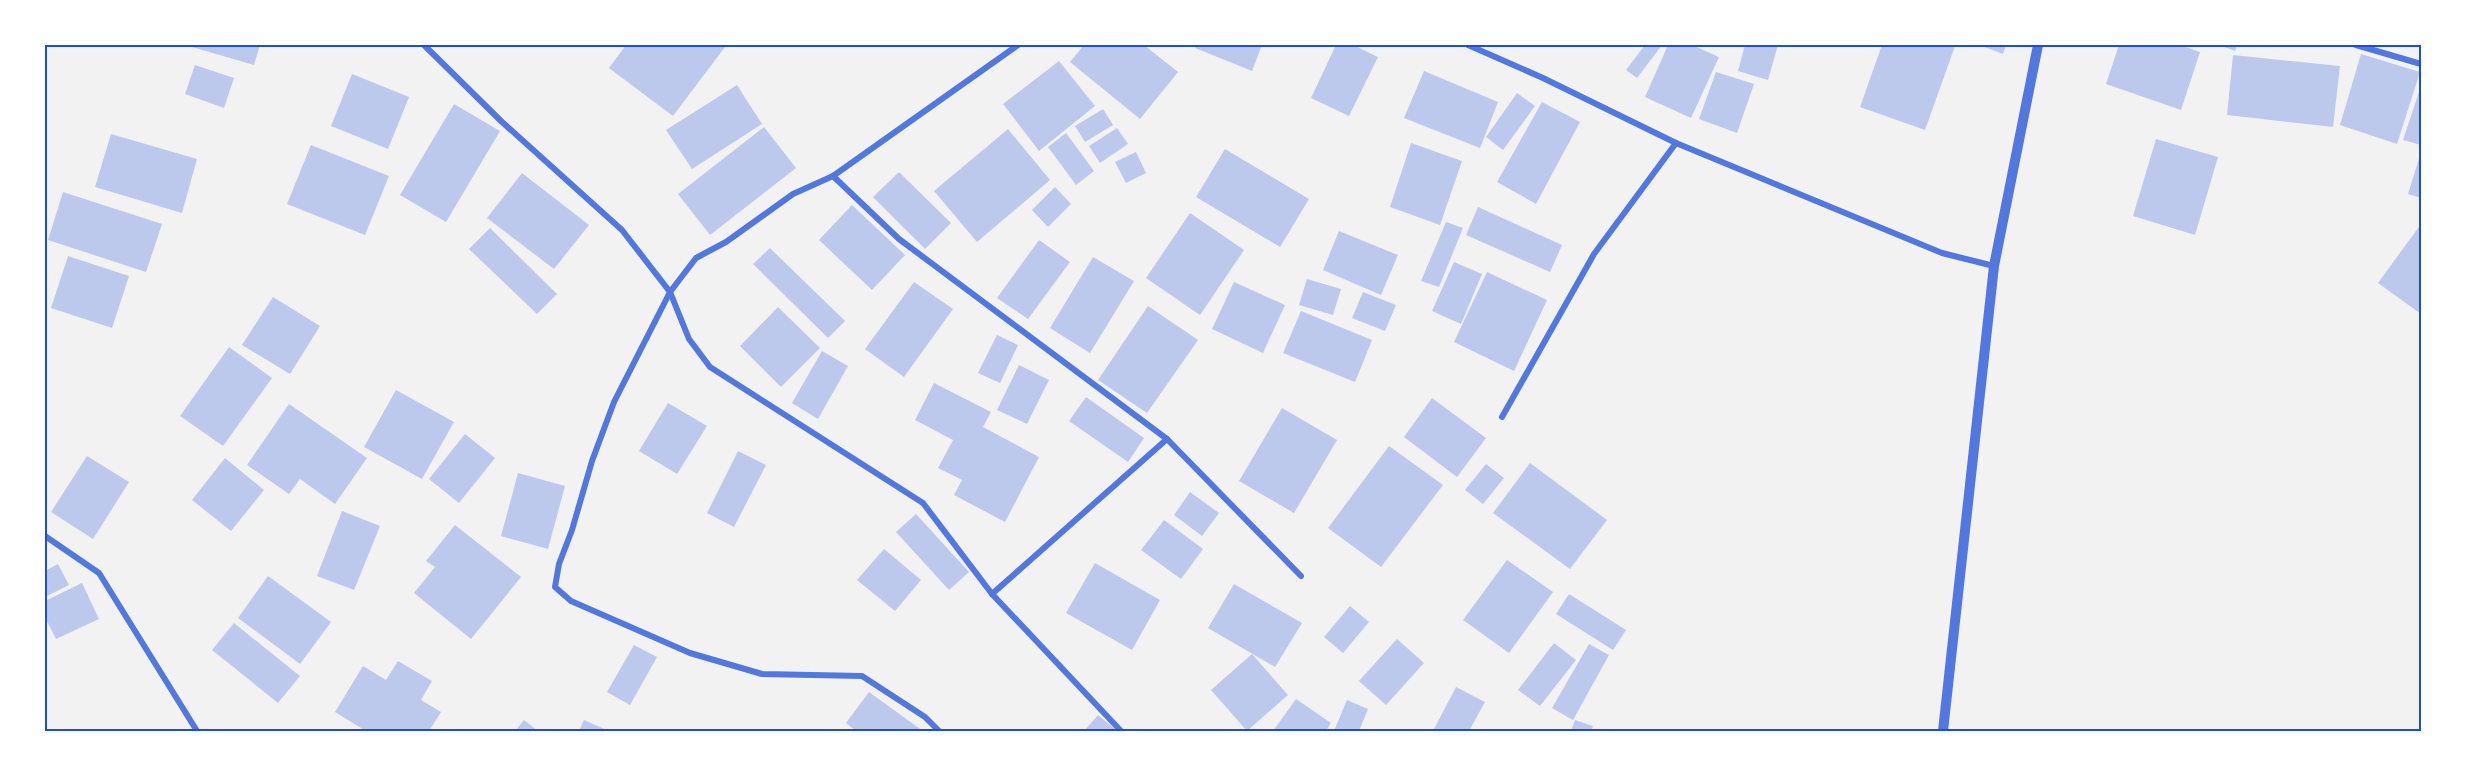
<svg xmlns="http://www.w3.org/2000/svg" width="2466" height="776" viewBox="0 0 2466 776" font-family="Lato,sans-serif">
  <rect width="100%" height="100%" fill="#f2f2f2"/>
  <g fill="#bdc9ec">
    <path d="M185 45H260L254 65Z"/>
    <path d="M626 45H723L725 47 673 116 609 68Z"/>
    <path d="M1084 45H1144L1178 72 1140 119 1070 62Z"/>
    <path d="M1197 45H1262L1252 71 1195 48Z"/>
    <path d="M1336 45H1353L1378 57 1349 116 1311 98Z"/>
    <path d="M1645 45H1662L1637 78 1626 70Z"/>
    <path d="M1668 45H1692L1719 57 1691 118 1645 97Z"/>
    <path d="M1745 45H1778L1768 80 1738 71Z"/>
    <path d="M1882 45 1955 46 1925 130 1860 107Z"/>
    <path d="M1979 45H2006L2003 54Z"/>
    <path d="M2119 45H2180L2200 52 2181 110 2106 84Z"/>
    <path d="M2219 45H2237L2235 51Z"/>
    <path d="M2361 54 2420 72 2397 144 2340 125Z"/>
    <path d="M2233 55 2340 66 2333 127 2227 115Z"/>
    <path d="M1059 61 1095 106 1039 151 1003 104Z"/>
    <path d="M195 65 234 78 224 108 185 94Z"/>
    <path d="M1424 71 1498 102 1480 148 1404 118Z"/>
    <path d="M1716 72 1754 84 1737 133 1699 119Z"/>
    <path d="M352 74 409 97 388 149 331 126Z"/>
    <path d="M737 85 762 124 692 169 666 130Z"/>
    <path d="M2421 86V145L2403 140Z"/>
    <path d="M1517 93 1535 106 1503 150 1486 137Z"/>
    <path d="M1542 102 1580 122 1536 204 1497 182Z"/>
    <path d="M454 104 500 131 446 222 400 195Z"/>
    <path d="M1103 109 1113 125 1085 142 1075 126Z"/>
    <path d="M764 127 796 168 710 235 678 194Z"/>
    <path d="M1117 128 1128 144 1100 163 1089 146Z"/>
    <path d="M1008 129 1050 180 977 242 934 191Z"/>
    <path d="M1066 133 1094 171 1076 185 1048 147Z"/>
    <path d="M111 134 197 159 182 213 95 187Z"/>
    <path d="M2156 139 2218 157 2195 235 2133 216Z"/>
    <path d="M1411 143 1462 161 1440 225 1390 207Z"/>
    <path d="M311 145 389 176 365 235 287 204Z"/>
    <path d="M1225 149 1309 199 1280 247 1196 197Z"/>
    <path d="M1136 152 1146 173 1126 183 1115 162Z"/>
    <path d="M2421 152V198L2408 194Z"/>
    <path d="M899 172 951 223 925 249 873 197Z"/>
    <path d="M522 173 589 225 554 269 487 218Z"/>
    <path d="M1055 187 1071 204 1048 227 1032 210Z"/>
    <path d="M63 192 162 224 146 272 48 240Z"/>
    <path d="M852 205 905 255 872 290 819 240Z"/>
    <path d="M1478 207 1562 245 1550 272 1466 235Z"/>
    <path d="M1190 213 1244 250 1200 315 1146 278Z"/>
    <path d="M1446 222 1463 228 1439 287 1421 281Z"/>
    <path d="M2421 224V314L2378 283Z"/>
    <path d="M490 228 557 294 537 314 469 249Z"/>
    <path d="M1339 231 1398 255 1381 295 1323 270Z"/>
    <path d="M1039 240 1070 262 1028 319 997 298Z"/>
    <path d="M770 248 845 321 828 338 753 264Z"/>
    <path d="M68 256 129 276 112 328 51 308Z"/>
    <path d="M1093 257 1134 281 1090 353 1050 328Z"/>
    <path d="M1454 262 1482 274 1461 324 1432 311Z"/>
    <path d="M1487 272 1547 300 1514 371 1454 342Z"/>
    <path d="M1307 279 1341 289 1333 315 1299 305Z"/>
    <path d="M914 282 953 309 904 377 865 349Z"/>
    <path d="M1234 282 1285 305 1263 353 1212 329Z"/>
    <path d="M1363 292 1396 305 1385 331 1352 318Z"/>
    <path d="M273 297 320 326 290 374 242 345Z"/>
    <path d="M1148 306 1198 340 1147 413 1098 380Z"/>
    <path d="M778 307 820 348 781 387 740 346Z"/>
    <path d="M1301 311 1372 340 1355 382 1283 353Z"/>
    <path d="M997 335 1018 345 1000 383 978 373Z"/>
    <path d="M229 347 272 378 223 446 180 416Z"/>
    <path d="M822 351 848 366 818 419 792 403Z"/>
    <path d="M1019 365 1049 380 1027 424 997 410Z"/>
    <path d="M934 383 991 412 983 427 1039 457 1005 522 954 495 962 480 938 468 953 440 915 420Z"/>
    <path d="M396 390 454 422 422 479 364 447Z"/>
    <path d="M1086 397 1144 438 1128 462 1069 421Z"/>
    <path d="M1432 398 1486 438 1457 477 1404 437Z"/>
    <path d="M668 403 707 426 677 474 639 451Z"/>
    <path d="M289 404 367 458 335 504 300 479 289 494 247 465Z"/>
    <path d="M1282 408 1337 440 1294 513 1239 481Z"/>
    <path d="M465 434 495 458 459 503 429 479Z"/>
    <path d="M1389 446 1443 485 1381 567 1328 528Z"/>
    <path d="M738 451 766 465 734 527 707 513Z"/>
    <path d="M87 456 129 482 93 539 51 512Z"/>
    <path d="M225 458 264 490 231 531 192 500Z"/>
    <path d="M1530 463 1607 520 1570 569 1493 513Z"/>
    <path d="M1486 464 1504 478 1483 504 1465 490Z"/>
    <path d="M518 473 565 486 548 549 501 536Z"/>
    <path d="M1190 492 1219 513 1202 536 1174 515Z"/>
    <path d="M342 511 380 526 354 590 317 576Z"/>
    <path d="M916 514 969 572 949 590 896 532Z"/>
    <path d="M1164 520 1203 549 1181 579 1141 550Z"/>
    <path d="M455 525 521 577 471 639 414 593 435 567 426 561Z"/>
    <path d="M884 549 921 580 895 611 857 580Z"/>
    <path d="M1507 560 1553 592 1509 653 1463 620Z"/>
    <path d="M1095 563 1160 600 1132 650 1066 613Z"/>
    <path d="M58 564 69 585 45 597V571Z"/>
    <path d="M268 576 331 622 300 664 238 618Z"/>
    <path d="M82 583 99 619 56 639 45 617V601Z"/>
    <path d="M1234 584 1302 623 1275 667 1208 628Z"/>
    <path d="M1569 594 1626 630 1613 650 1556 614Z"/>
    <path d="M1350 606 1369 622 1343 653 1324 637Z"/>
    <path d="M234 623 300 676 278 703 212 650Z"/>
    <path d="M1397 639 1424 663 1386 705 1359 681Z"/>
    <path d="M1554 643 1576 660 1540 706 1518 690Z"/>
    <path d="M1589 644 1609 655 1573 720 1552 708Z"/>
    <path d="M634 645 657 657 630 705 607 692Z"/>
    <path d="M1252 654 1288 695 1247 731 1211 690Z"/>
    <path d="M398 661 432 681 421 700 441 712 429 731H366L335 712 363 666 386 680Z"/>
    <path d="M1456 687 1485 702 1469 731H1433Z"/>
    <path d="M869 692 923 731H856L846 723Z"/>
    <path d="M1296 699 1331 723 1326 731H1273Z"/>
    <path d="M1347 700 1368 709 1359 731H1334Z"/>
    <path d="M1098 715 1117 731H1084Z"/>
    <path d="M524 720 538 731H515Z"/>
    <path d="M584 720 609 731H579Z"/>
    <path d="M1575 720 1593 726 1591 731H1571Z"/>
  </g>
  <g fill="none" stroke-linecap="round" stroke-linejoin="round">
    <g stroke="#5277de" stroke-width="6">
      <path d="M424 45 501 121 622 230 670 292 689 339 710 367 923 503 992 594 1121 731"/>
      <path d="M1468 45 1543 78 1676 143 1942 253 1994 266"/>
      <path d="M2356 45 2421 64"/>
      <path d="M833 176 899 239 1167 439 1301 576"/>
      <path d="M1502 417 1594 254 1676 143"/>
      <path d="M45 536 99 573 197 731"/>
      <path d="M992 594 1167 439"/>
      <path d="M939 731 925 717 862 676 762 674 690 653 571 601 555 587 559 564 572 530 592 461 614 402 670 292 696 258 726 242 793 194 833 176 1018 45"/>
    </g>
    <path stroke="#5277de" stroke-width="10" d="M1943 731 1994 266 2038 45"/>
  </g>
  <rect width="2466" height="776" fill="none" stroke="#ffffff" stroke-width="93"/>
  <rect x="46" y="46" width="2374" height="684" fill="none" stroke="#1d4ed8" stroke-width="2"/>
</svg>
